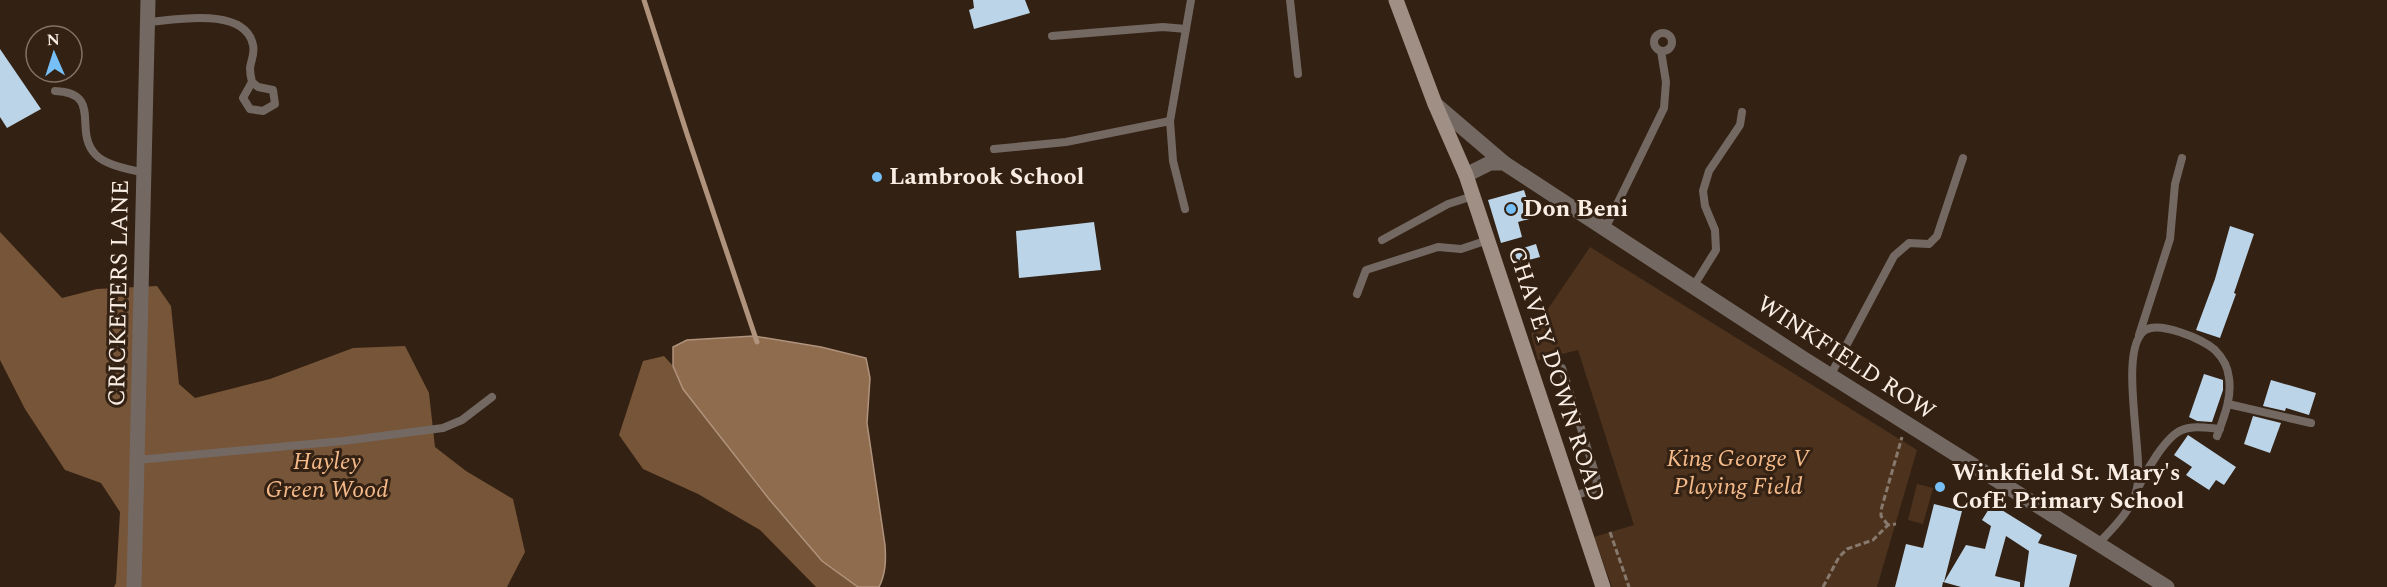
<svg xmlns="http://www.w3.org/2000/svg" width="2387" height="587" viewBox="0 0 2387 587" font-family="Spectral,serif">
  <rect width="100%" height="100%" fill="#332113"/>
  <g fill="#4d331e">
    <path d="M1590 247 1917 450 1877 587H1612L1594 537 1634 525 1578 350 1538 360 1531 334Z"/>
    <path d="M1917 484 1933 488 1923 524 1908 520Z"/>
  </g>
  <g fill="#775538">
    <path d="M0 232 62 298 97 289 157 286 171 306 179 384 195 398 270 379 353 348 405 346 429 393 435 447 466 471 513 499 525 552 507 587H114L116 583 120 512 101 483 65 470 25 409 0 360Z"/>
    <path d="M664 356 673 366 683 389 769 499 822 561 858 587H816L760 530 698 494 643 469 619 435 643 361Z"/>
  </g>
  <path fill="#906c4f" stroke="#b0937c" stroke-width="1.5" d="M754 336 821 347 866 358 870 378 867 423 885 545C886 560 886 573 879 587H858L822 561 769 499 683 389 673 366V347L687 340Z"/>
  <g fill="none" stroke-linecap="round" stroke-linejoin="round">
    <path stroke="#b0937c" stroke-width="5" d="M644 0 687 134 757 342"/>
  </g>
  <g fill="#bcd4e7">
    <path d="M973 0H1025L1030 13 974 29 969 10 974 8Z"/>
    <path d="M0 49 41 109 7 128 0 117Z"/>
    <path d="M1524 190 1533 218 1518 222 1522 237 1501 243 1488 200Z"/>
    <path d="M1094 222 1101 270 1019 278 1016 231Z"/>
    <path d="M2230 226 2254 234 2234 293 2236 294 2220 338 2196 330 2215 279Z"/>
    <path d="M1536 244 1540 257 1518 263 1514 251Z"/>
    <path d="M2204 374 2223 380V390L2212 422 2197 421 2189 417Z"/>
    <path d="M2271 380 2316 393 2309 415 2286 408 2285 411 2263 406Z"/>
    <path d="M2253 416 2281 423 2270 453 2244 444Z"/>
    <path d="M2188 435 2236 467 2224 485 2216 480 2209 490 2186 475 2192 467 2174 455Z"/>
    <path d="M1934 504 1962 511 1944 582 1966 545 1985 549 1991 526 1982 520 1992 504 2042 535 2038 543 2077 555 2069 587H2024L2029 551 2006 536 1995 576 2020 582V587H1961L1943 582 1942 587H1895L1906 544 1923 548Z"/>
  </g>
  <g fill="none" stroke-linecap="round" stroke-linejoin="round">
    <g stroke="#88796d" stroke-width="3" stroke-dasharray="6 3" stroke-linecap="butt">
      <path d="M1888 525 1881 516V510L1902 437"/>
      <path d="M1610 532 1629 587"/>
      <path d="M1823 587 1839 557 1847 549 1873 540 1888 525 1896 524"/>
    </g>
    <g stroke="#736962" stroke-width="8">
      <path d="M1290 0 1298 74"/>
      <path d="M148 22C175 20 245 6 253 45 255 54 251 60 250 68 250 73 251 78 252 82L258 87 273 90 275 104 263 111 250 109 243 98 252 82"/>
      <circle cx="1663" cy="42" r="9"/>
      <path d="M1052 36 1163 27 1186 29"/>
      <path d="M55 91C104 93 72 131 96 155 107 166 130 169 144 173"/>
      <path d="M994 149 1066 142 1170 121"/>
      <path d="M1185 209 1173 161 1170 121 1191 0"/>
      <path d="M1605 229 1664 108 1666 82 1661 51"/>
      <path d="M1382 240 1448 204 1473 196"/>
      <path d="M1693 287 1716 250 1715 230 1705 206 1703 191 1709 171 1740 125 1742 112"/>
      <path d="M1357 294 1366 270 1438 247 1461 249 1488 240"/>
      <path d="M2139 335 2170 239 2175 184 2182 158"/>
      <path d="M1562 368 1596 476 1597 483 1593 490 1573 496"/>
      <path d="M1830 376 1894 256 1909 243 1929 244 1937 236 1963 158"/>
      <path d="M2228 404 2311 423"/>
      <path d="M137 460 343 441 443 428 462 420 492 397"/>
      <path d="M2139 486C2146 471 2166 436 2182 430 2193 425 2208 428 2220 429"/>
      <path d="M2098 544C2112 529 2133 509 2137 488 2144 454 2118 352 2144 331 2158 320 2203 339 2215 350 2223 358 2228 367 2229 378 2232 398 2224 417 2217 436"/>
    </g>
    <path stroke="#736962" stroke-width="15" d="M134 587 148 0"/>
    <g stroke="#736962" stroke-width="15">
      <path d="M1435 104 1504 163"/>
      <path d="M1466 175 1490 163H1504L1804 359 2167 587"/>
    </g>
    <path stroke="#9f8f84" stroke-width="15" d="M1396 0 1435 104 1466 175 1603 587"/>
  </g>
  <g fill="#76c0f7" stroke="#332113" stroke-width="2">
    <circle cx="877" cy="177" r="6"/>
    <circle cx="1511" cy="209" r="6"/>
    <circle cx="1940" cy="487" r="6"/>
  </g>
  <g text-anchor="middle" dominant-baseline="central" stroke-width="6" stroke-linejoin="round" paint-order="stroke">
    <g font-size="24" font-weight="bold" fill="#f9ede4" stroke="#332113" text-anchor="start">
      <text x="889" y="177">Lambrook School</text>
      <text x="1523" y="209">Don Beni</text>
      <text x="1952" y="473">Winkfield St. Mary's<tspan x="1952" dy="28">CofE Primary School</tspan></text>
    </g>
    <g font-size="24" fill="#f9ede4" stroke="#332113">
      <text transform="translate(119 293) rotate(-89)">CRICKETERS LANE</text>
      <text transform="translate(1846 358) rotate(33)">WINKFIELD ROW</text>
      <text transform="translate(1556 374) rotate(72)">CHAVEY DOWN ROAD</text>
    </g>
    <g font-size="24" font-style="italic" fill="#f5ba8a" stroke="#332113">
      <text x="1738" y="459">King George V<tspan x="1738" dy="28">Playing Field</tspan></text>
      <text x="327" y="462">Hayley<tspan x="327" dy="28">Green Wood</tspan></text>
    </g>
  </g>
  <g transform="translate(54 54) rotate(357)"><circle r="28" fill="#332113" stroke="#827367" stroke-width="1.5"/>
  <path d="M0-4.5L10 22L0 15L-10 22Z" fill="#76c0f7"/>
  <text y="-9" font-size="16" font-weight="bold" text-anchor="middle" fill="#f9ede4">N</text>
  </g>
</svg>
